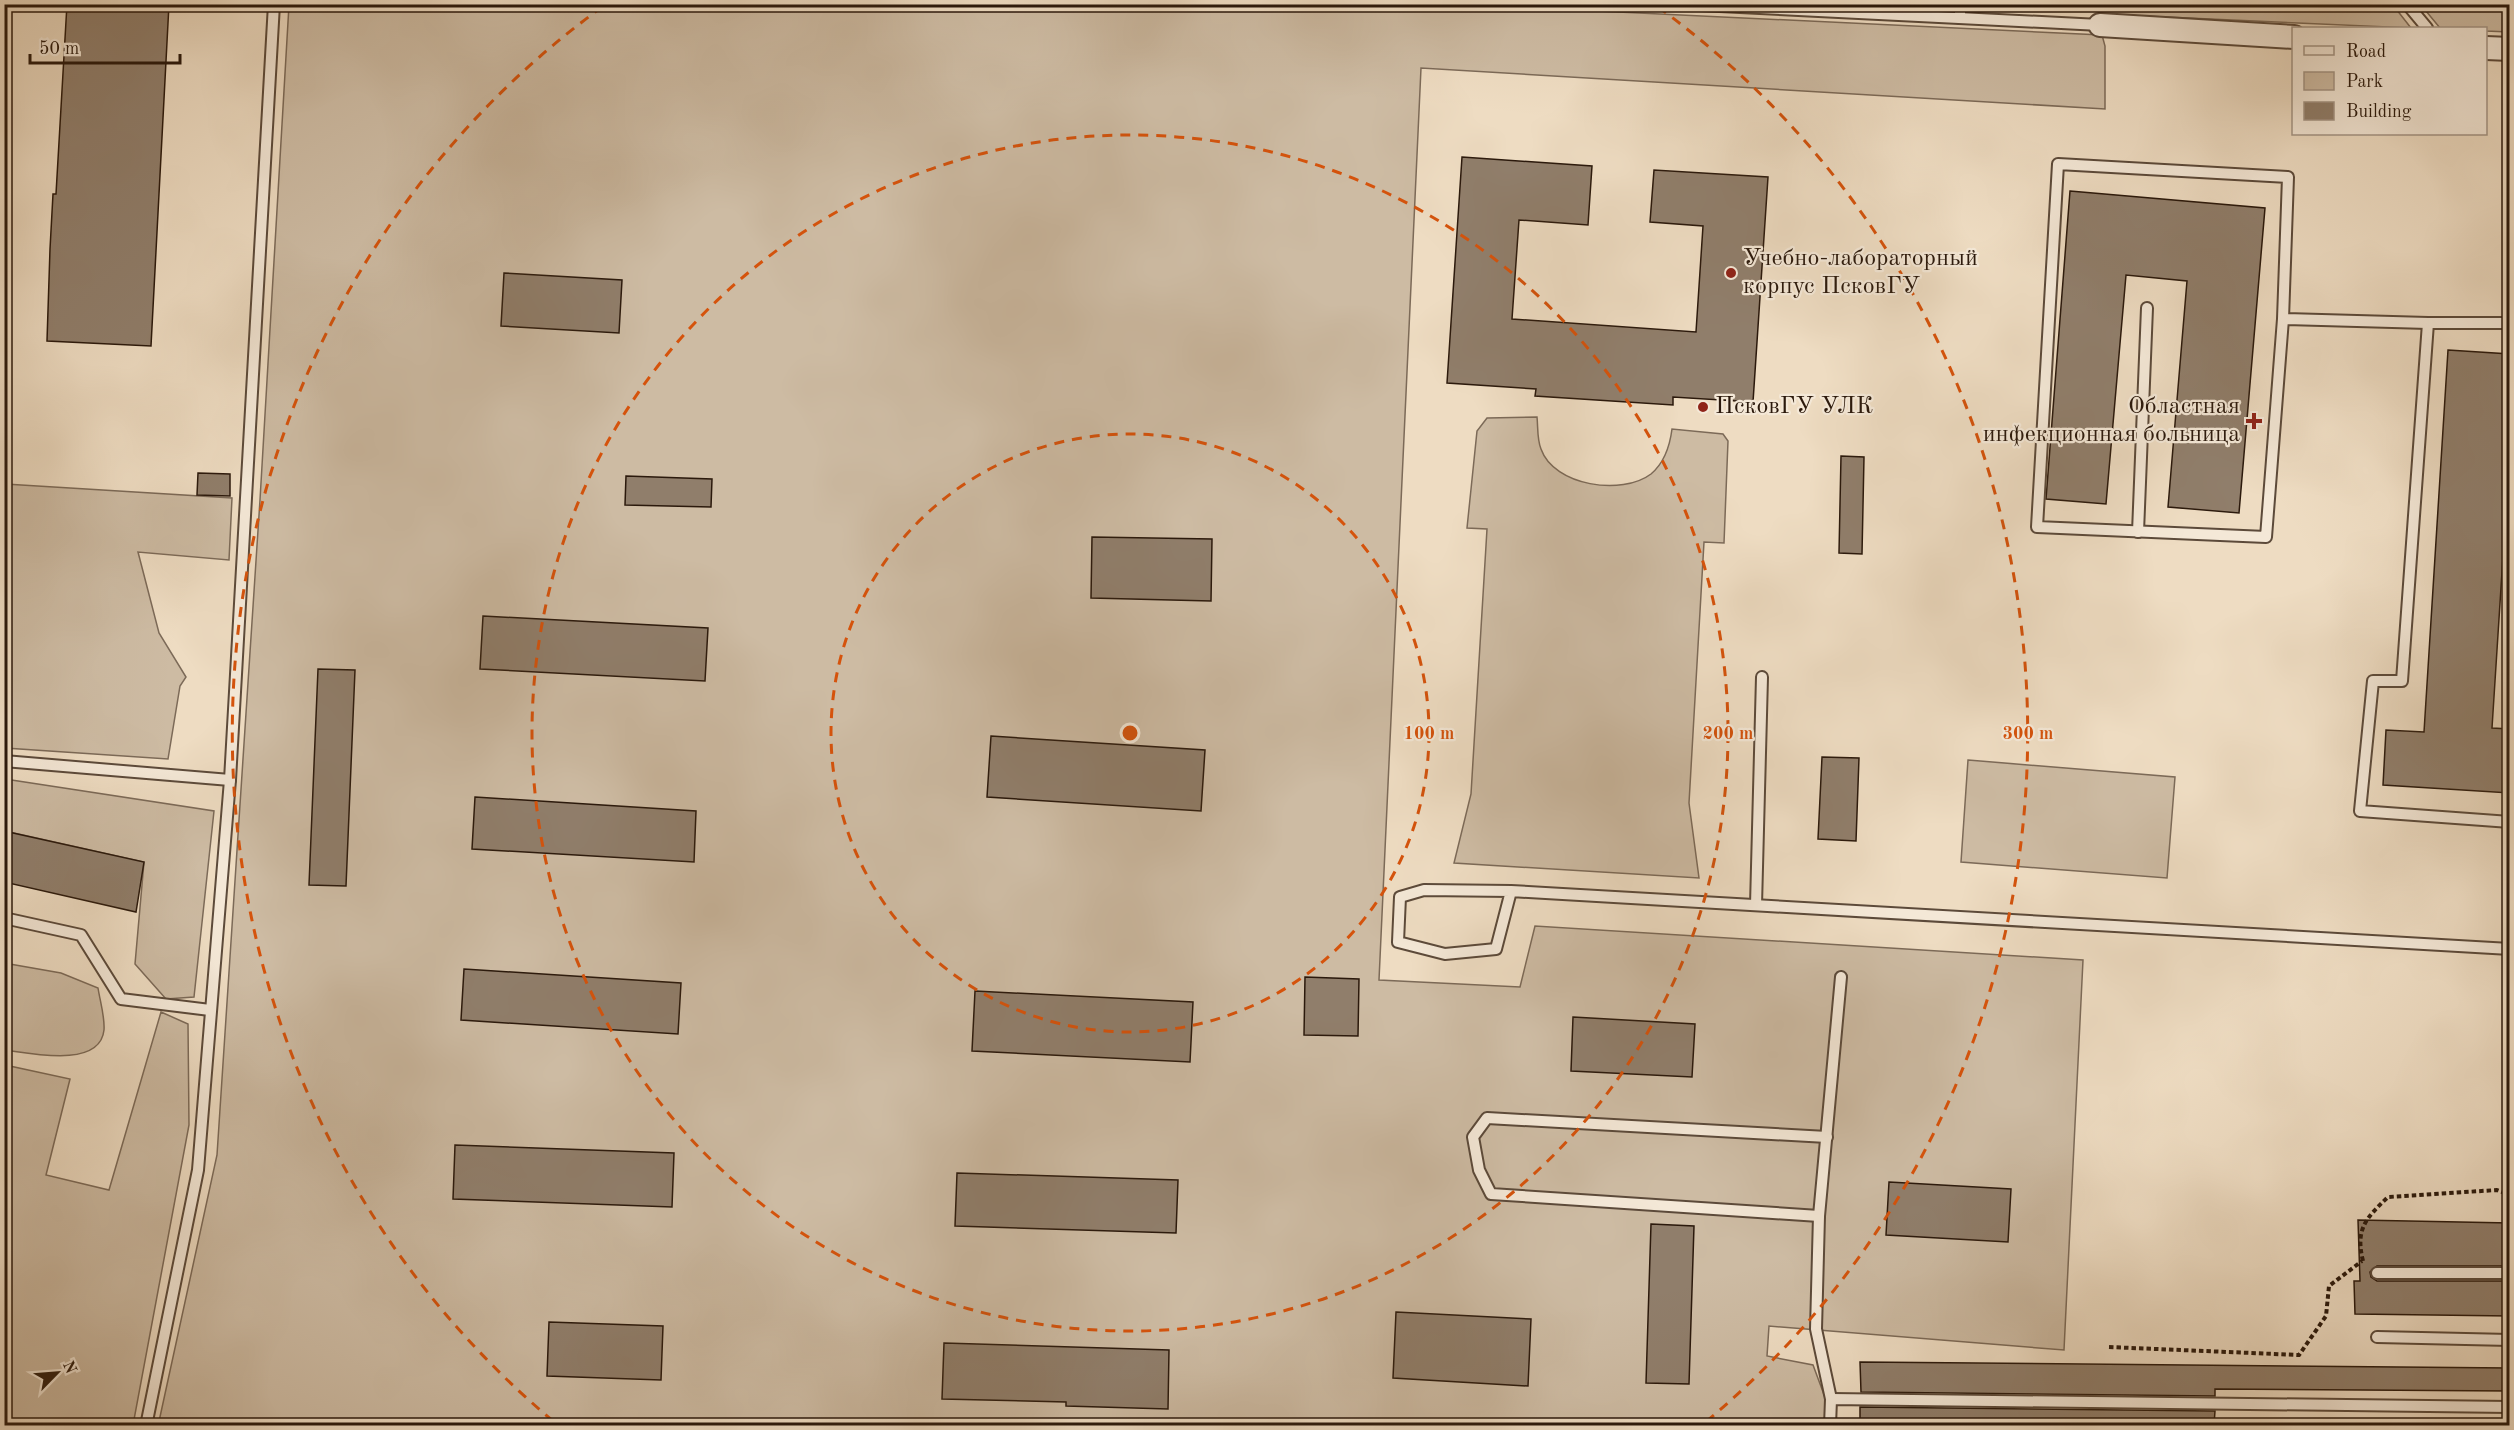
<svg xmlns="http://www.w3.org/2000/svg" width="2514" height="1430" viewBox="0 0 2514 1430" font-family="'Old Standard TT',serif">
  <rect width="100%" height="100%" fill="#eedcc2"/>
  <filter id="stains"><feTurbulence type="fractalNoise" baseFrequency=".00333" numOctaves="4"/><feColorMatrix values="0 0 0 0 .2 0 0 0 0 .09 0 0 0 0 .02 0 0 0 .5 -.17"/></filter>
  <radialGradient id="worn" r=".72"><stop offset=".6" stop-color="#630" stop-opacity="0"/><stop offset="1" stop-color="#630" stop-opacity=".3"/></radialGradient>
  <g fill="#cdbba3" stroke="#7c6a58" stroke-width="1.5">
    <path d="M1450 4 2102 35 2105 46V109L1421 68 1379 980 1520 987 1535 926 2083 960 2064 1350 1769 1326 1767 1356 1813 1365 1826 1400 1825 1426H158L217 1155 260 500 289 5Z"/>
    <path d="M2098 5H2393L2411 28 2099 14Z"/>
    <path d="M2421 5H2509V32L2486 31V28H2440Z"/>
    <path d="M1537 417C1538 426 1537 440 1541 449 1554 486 1622 496 1651 474 1664 463 1670 445 1672 429L1723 434 1728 441 1724 543 1704 542 1689 803 1699 878 1454 863 1471 794 1487 529 1467 528 1477 431 1487 418Z"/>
    <path d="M5 484 232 498 229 560 138 552 159 633 186 677 180 686 168 759 5 748Z"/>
    <path d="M1968 760 2175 777 2167 878 1961 862Z"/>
    <path d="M5 779 214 811 194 997 166 999 135 964 144 862 5 831Z"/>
    <path d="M4 963 61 973 98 988C100 1001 105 1017 104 1030 100 1069 29 1053 5 1050Z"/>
    <path d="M161 1012 188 1024 189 1125 133 1425H5V1065L70 1079 46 1175 109 1190Z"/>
  </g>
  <g fill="#907e6b" stroke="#2b190c" stroke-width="1.5">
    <path d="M67 4H169L151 346 47 341 50 249 53 194H56Z"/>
    <path d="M1462 157 1592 166 1588 225 1519 220 1512 319 1696 332 1703 226 1650 222 1654 170 1768 177 1753 402 1673 397V405L1535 396 1536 389 1447 383Z"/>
    <path d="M2070 191 2265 208 2239 513 2168 507 2187 281 2126 275 2106 504 2046 499Z"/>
    <path d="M504 273 622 280 619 333 501 326Z"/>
    <path d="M2448 350 2510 354V447L2492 728 2510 729V793L2383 785 2386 730 2424 732Z"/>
    <path d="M1841 456 1864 457 1862 554 1839 553Z"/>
    <path d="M198 473 230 474V496L197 495Z"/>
    <path d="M626 476 712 479 711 507 625 505Z"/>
    <path d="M1092 537 1212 539 1211 601 1091 598Z"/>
    <path d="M483 616 708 628 705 681 480 669Z"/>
    <path d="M318 669 355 670 346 886 309 885Z"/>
    <path d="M991 736 1205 750 1201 811 987 797Z"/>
    <path d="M1822 757 1859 758 1856 841 1818 839Z"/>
    <path d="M475 797 696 811 694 862 472 849Z"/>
    <path d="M4 831 144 862 136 912 4 882Z"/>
    <path d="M464 969 681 983 678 1034 461 1020Z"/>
    <path d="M1305 977 1359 979 1358 1036 1304 1035Z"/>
    <path d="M975 991 1193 1002 1190 1062 972 1051Z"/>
    <path d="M1573 1017 1695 1024 1692 1077 1571 1071Z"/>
    <path d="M455 1145 674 1153 672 1207 453 1199Z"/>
    <path d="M957 1173 1178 1180 1176 1233 955 1226Z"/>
    <path d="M1889 1182 2011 1189 2008 1242 1886 1235Z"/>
    <path d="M2358 1220 2510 1223V1266H2377L2370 1272 2371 1277 2377 1281H2510V1316L2355 1314 2354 1281H2360Z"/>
    <path d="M1651 1224 1694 1226 1689 1384 1646 1383Z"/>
    <path d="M1396 1312 1531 1319 1528 1386 1393 1378Z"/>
    <path d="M549 1322 663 1326 661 1380 547 1376Z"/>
    <path d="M944 1343 1169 1350 1168 1409 1066 1406V1402L942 1399Z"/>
    <path d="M1860 1362 2510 1368V1391L2215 1389V1396L1861 1392Z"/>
    <path d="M1860 1407 2215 1411 2214 1425H1860Z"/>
  </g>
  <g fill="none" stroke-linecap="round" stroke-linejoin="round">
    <defs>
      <g id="service">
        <path d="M1679 4 2100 25"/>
        <path d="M2407 4 2427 28"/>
        <path d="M1960 18V4"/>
        <path d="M2283 319 2266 537 2037 527 2058 164 2288 177 2283 319 2428 323"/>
        <path d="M2510 323H2428L2402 681H2373L2360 811 2510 822"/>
        <path d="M2138 532 2147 308"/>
        <path d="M4 761 230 780"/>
        <path d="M1511 891 1496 949 1445 954 1398 942 1400 897 1424 890 1511 891 2510 949"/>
        <path d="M1756 905 1762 677"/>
        <path d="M4 918 81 935 121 999 210 1010"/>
        <path d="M1819 1216 1491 1194 1479 1170 1473 1137 1487 1118 1827 1137"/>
        <path d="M2377 1273H2510"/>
        <path d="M2377 1337 2510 1340"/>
        <path d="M1831 1399 1816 1329 1819 1216 1841 977"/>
        <path d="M146 1426 198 1170 230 780 274 4"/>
        <path d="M1830 1426 1831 1399 2510 1407"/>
      </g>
      <g id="minor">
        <path d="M2100 25 2294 37"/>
        <path d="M2486 48 2510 49"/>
      </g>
    </defs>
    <use href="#service" stroke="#5c4a3a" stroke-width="14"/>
    <use href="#minor" stroke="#5c4a3a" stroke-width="26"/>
    <g stroke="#2b190c" stroke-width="4" stroke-dasharray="4.5 3" stroke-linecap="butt">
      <path d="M2363 1261C2355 1229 2366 1218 2388 1197L2497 1190 2510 1195"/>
      <path d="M2109 1347 2299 1355 2326 1316 2329 1286 2362 1261"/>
    </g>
    <use href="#service" stroke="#f4e8d7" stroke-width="10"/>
    <use href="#minor" stroke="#f4e8d7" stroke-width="22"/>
  </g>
  <g fill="none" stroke="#d5530c" stroke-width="3" stroke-dasharray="10 8">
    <circle cx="1130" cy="733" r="299"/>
    <circle cx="1130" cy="733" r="598"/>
    <path d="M553 1421A898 898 0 0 1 602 7M1658 7A898 898 0 0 1 1707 1421"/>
  </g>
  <g fill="#8f2418" stroke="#f4e8d7" stroke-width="2">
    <circle cx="1731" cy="273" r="6"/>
    <circle cx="1703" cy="407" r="6"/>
    <path d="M2251 412h6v6h6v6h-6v6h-6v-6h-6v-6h6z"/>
  </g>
  <g text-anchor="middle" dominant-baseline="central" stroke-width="4.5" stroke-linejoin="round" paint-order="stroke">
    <g font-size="24" fill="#2b190c" stroke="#f4e8d7" text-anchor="start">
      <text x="1743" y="259">Учебно-лабораторный<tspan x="1743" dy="28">корпус ПсковГУ</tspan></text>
      <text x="1715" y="407">ПсковГУ УЛК</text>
      <text x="2240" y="407" text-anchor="end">Областная<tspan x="2240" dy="28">инфекционная больница</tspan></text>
    </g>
  </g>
  <circle cx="1130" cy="733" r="9" fill="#d5530c" stroke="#f4e8d7" stroke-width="3"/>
  <g font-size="18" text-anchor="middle" font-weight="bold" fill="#d5530c" stroke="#f4e8d7" stroke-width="4.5" stroke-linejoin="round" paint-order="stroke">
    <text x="1429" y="739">100 m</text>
    <text x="1728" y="739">200 m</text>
    <text x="2028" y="739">300 m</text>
  </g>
  <rect width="2514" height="1430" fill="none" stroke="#eedcc2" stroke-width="24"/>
  <rect x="6" y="6" width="2502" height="1418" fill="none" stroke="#2b190c" stroke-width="3"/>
  <rect x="12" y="12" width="2490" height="1406" fill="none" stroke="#2b190c" stroke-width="1.5"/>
  <rect x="2292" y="27" width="195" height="108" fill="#f4e8d7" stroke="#a49586" stroke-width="1.5"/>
  <rect x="2304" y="46" width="30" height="9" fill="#f4e8d7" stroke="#a49586" stroke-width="1.5"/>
  <text x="2346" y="57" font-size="18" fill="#2b190c">Road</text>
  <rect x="2304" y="72" width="30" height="18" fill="#cdbba3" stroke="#a49586" stroke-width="1.5"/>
  <text x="2346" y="87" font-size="18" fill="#2b190c">Park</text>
  <rect x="2304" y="102" width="30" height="18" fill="#907e6b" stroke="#a49586" stroke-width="1.5"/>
  <text x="2346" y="117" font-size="18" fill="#2b190c">Building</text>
  <g transform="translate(57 1373) rotate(65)" stroke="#f4e8d7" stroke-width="4.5" paint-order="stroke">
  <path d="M0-4.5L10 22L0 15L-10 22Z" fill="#2b190c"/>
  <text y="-9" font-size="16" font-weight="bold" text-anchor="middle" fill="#2b190c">N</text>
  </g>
  <path d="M30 54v9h150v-9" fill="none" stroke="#2b190c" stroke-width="3"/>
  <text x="39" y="54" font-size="18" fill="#2b190c" stroke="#f4e8d7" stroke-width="4.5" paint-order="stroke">50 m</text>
  <rect width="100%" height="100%" filter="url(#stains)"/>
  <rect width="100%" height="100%" fill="url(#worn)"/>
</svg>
